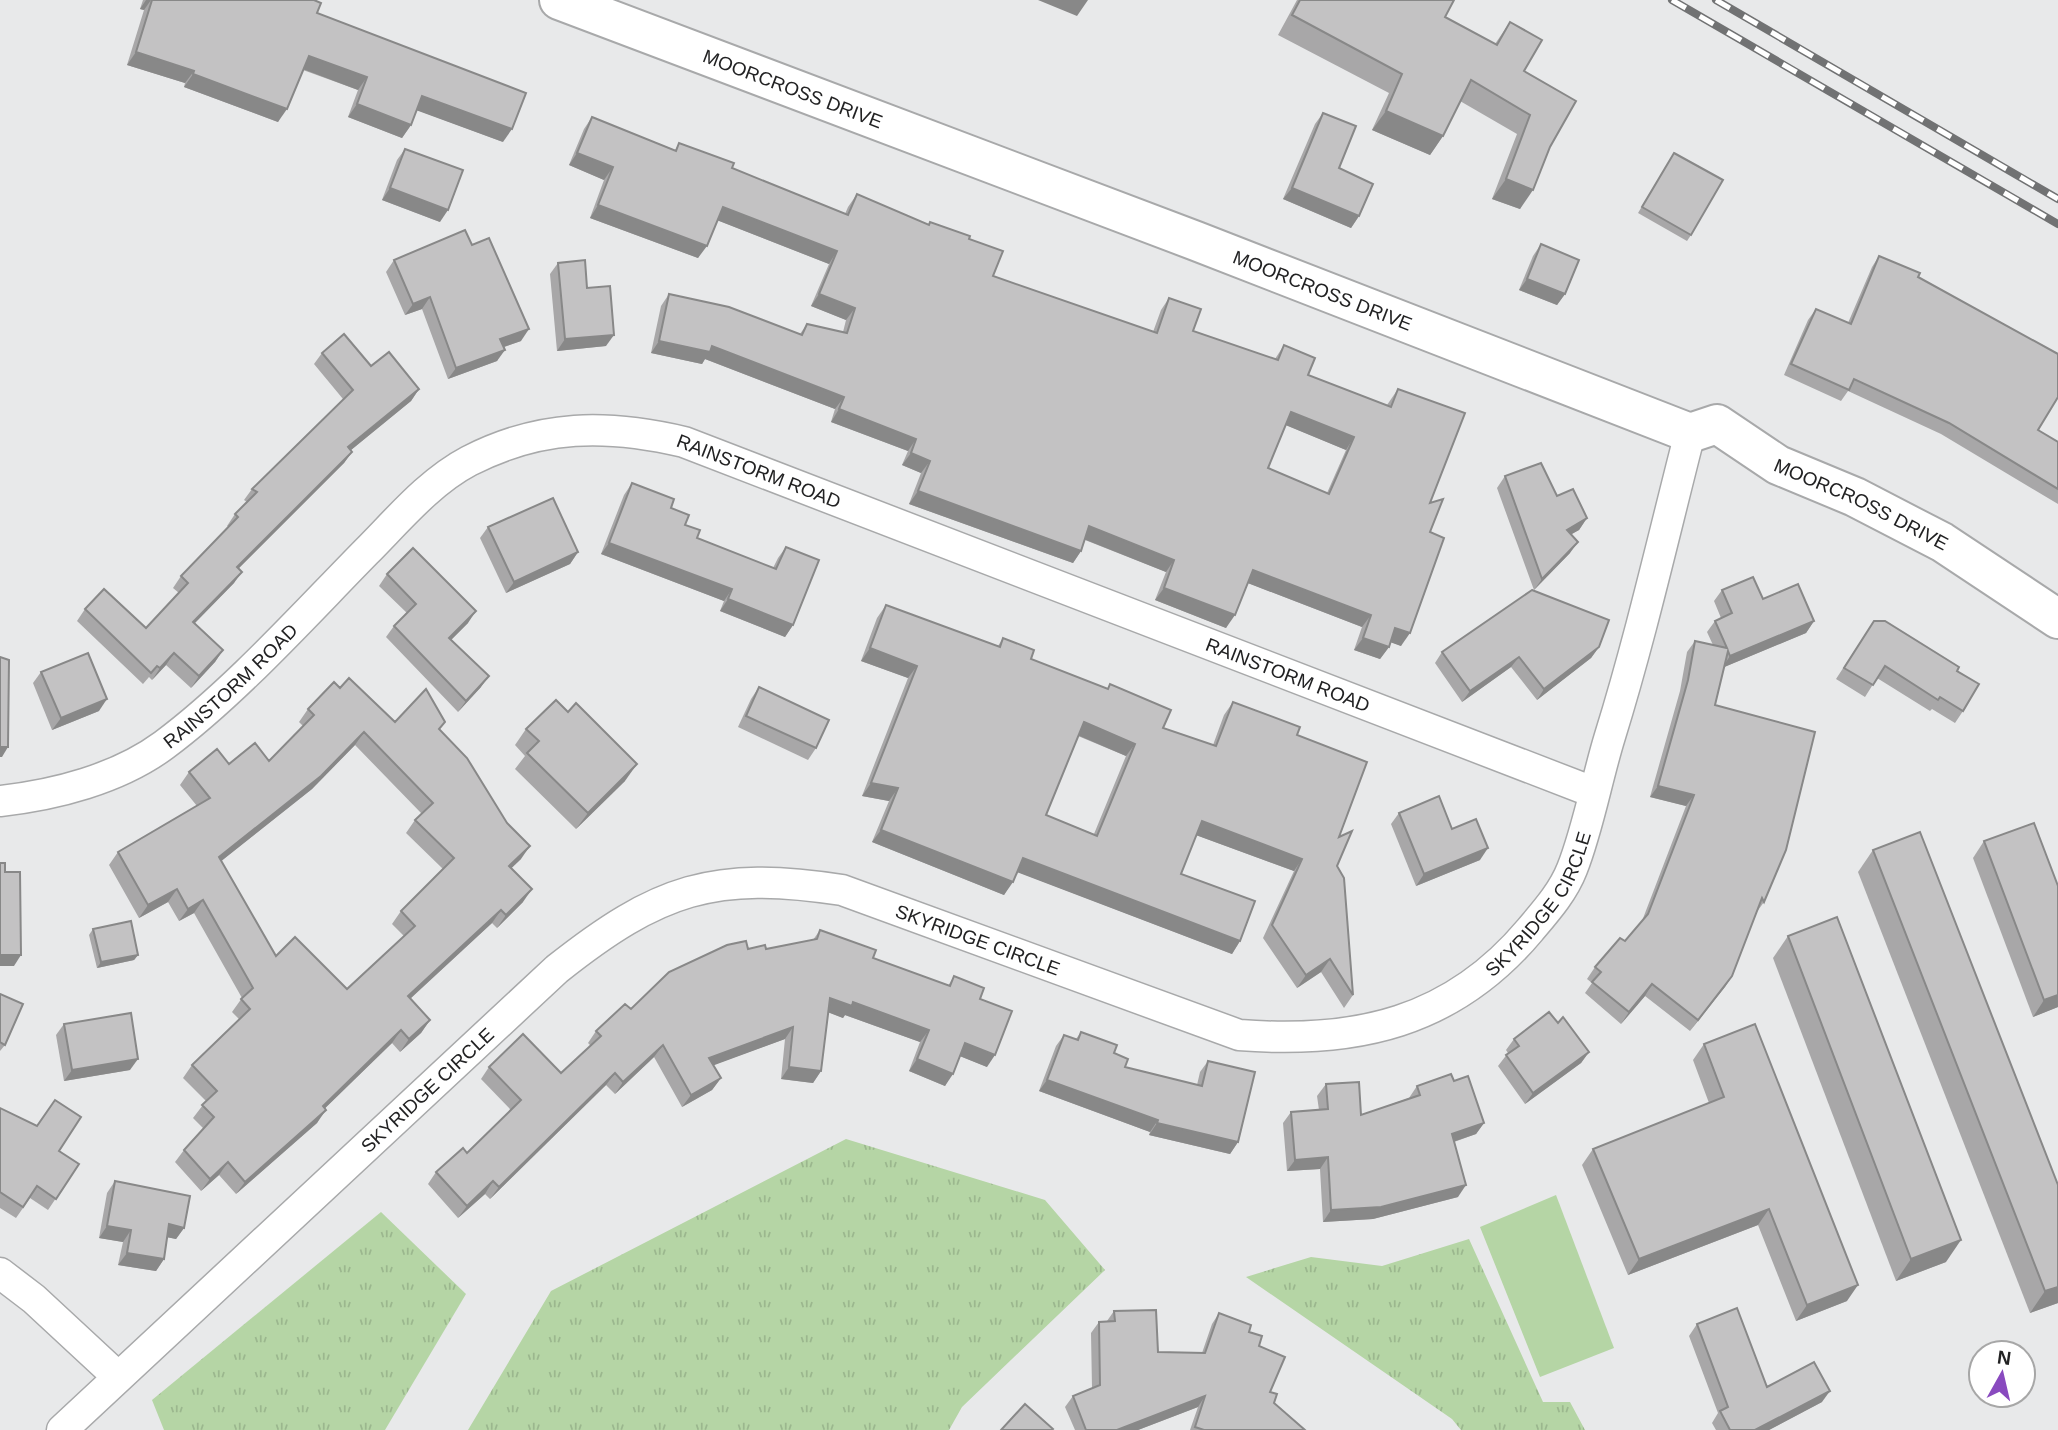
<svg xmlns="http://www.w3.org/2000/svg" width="2058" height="1430" viewBox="0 0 2058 1430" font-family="Arial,sans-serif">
  <defs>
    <pattern id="grass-tufts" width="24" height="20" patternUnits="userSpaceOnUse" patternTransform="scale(1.75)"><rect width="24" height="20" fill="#b5d5a5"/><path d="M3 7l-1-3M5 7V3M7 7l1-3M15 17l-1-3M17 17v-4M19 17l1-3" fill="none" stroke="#9bb78e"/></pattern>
  </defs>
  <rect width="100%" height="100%" fill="#e8e9ea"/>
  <g fill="url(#grass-tufts)">
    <path d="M846 1139 1045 1200 1105 1270 962 1407 949 1430H468L551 1291Z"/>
    <path d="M381 1212 466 1294 385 1430H164L152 1400Z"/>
    <path d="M1469 1239 1543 1402H1570L1585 1430H1461L1452 1419 1246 1277 1311 1257 1382 1266Z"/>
  </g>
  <path fill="#b5d5a5" d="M1556 1195 1614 1348 1540 1377 1480 1227Z"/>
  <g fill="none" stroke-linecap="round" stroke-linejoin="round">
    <defs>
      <g id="minor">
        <path id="s1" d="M0 801C55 795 118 779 164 745 234 693 304 615 366 552 397 521 429 482 469 461 541 424 607 424 684 442L1593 792"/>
        <path d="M0 1273 34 1299 117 1376"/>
        <path id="s2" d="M62 1430 557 969C658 889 714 870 842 890L1239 1035C1356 1044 1452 1023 1530 930 1546 911 1563 892 1572 869 1588 829 1597 778 1610 736 1641 636 1664 534 1690 433"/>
      </g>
      <g id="tertiary">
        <path id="s3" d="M559 0 1196 241 1690 433 1717 424 1778 465 1855 497 1942 542 2058 619"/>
      </g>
    </defs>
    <use href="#minor" stroke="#a8a9aa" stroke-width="33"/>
    <use href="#tertiary" stroke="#a8a9aa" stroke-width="42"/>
    <use href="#minor" stroke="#fff" stroke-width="30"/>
    <use href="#tertiary" stroke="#fff" stroke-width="38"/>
    <defs>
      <g id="rail">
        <path d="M1672 0 2058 224"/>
        <path d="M1716 0 2058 199"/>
      </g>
    </defs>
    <use href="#rail" stroke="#717273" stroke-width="8"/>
    <use href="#rail" stroke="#fff" stroke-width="5" stroke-dasharray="16" stroke-linecap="butt"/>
  </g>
  <g fill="#a8a7a8" fill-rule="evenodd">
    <path d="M143 0H314L317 13 503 142 417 110 411 125 402 138 348 117 358 90 303 70 278 122 184 87 185 83 127 65 144 10 140 9Z"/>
    <path d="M1297 0H1454L1445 17 1495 44 1510 22 1524 71 1550 147 1520 209 1492 199 1517 134 1460 101 1443 136 1430 155 1372 130 1389 93 1278 35Z"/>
    <path d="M1323 113 1339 168 1359 216 1351 228 1283 199 1315 124Z"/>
    <path d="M592 117 675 150 679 143 732 168 845 214 848 207 857 194 928 225 930 222 969 239 993 276 1153 332 1161 310 1169 298 1193 331 1275 359 1284 345 1308 375 1387 405 1398 389 1430 503V532L1401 646 1391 642 1389 647 1380 659 1354 650 1362 627 1248 583 1226 628 1155 600 1166 572 1085 540 1081 551 1073 563 909 504 921 473 902 465 908 451 831 422 835 409 705 359 702 364 651 353 661 306 669 294 800 334 807 324 843 332 846 320 811 306 829 264 717 220 698 258 590 218 604 180 569 165 584 129ZM1286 425 1346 450 1327 493 1268 468Z"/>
    <path d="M405 149 440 222 382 200 397 160Z"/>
    <path d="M1674 153 1691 235 1687 241 1638 213Z"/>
    <path d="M1541 244 1565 294 1557 305 1519 290 1533 256Z"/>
    <path d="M472 245 521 341 504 347 497 361 448 379 422 309 405 315 386 272 394 260Z"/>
    <path d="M1879 256 1918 277 2038 430 2058 442V504L1941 434 1848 391 1841 401 1784 375 1808 320 1816 309 1848 323 1872 267Z"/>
    <path d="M558 263 587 288 606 346 557 351 550 274Z"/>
    <path d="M322 353 371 366 419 389 411 401 351 450 352 452 344 463 239 568 234 583 195 623 223 650 215 662 191 688 166 665 152 680 149 677 143 684 77 621 85 609 146 628 179 593 173 588 181 576 229 527 227 526 235 514 247 502 244 500 252 489 343 399 314 364Z"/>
    <path d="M1505 476 1557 496 1587 518 1579 530 1571 534 1570 553 1534 590 1497 488Z"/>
    <path d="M632 483 671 508 697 538 773 568 778 558 786 547 793 625 785 637 720 611 724 601 601 554 624 495Z"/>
    <path d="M488 527 578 552 570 564 506 593 480 538Z"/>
    <path d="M387 574 468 623 451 640 481 687 458 712 386 637 394 626 407 613 379 586Z"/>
    <path d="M1722 590 1763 599 1814 621 1806 633 1724 667 1715 705 1764 902 1756 913 1732 976 1690 1031 1645 996 1621 1024 1585 993 1592 983 1587 979 1595 967 1625 941 1642 921 1686 806 1650 797 1680 691 1687 652 1695 641 1713 645 1707 632 1715 621 1721 618 1714 601Z"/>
    <path d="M886 605 998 646 1003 638 1031 659 1107 689 1110 684 1163 728 1213 745 1224 715 1233 702 1297 735 1339 837 1337 866 1353 995 1344 1008 1321 972 1297 988 1263 938 1294 871 1196 835 1181 874 1240 941 1232 954 1018 872 1004 895 872 842 889 801 862 796 908 678 861 661 877 618ZM1078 736 1126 756 1094 834 1046 815Z"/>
    <path d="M1874 621 1957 671 1963 711 1955 723 1932 709 1930 711 1877 678 1865 697 1836 679Z"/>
    <path d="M1599 647 1591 658 1537 700 1511 667 1462 702 1435 663 1442 652Z"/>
    <path d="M41 672 99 711 52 730 33 683Z"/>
    <path d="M759 687 816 748 808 760 738 727 751 699Z"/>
    <path d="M340 688 395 722 440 730 521 859 511 868 523 902 497 928 492 923 410 999 430 1020 421 1033 400 1052 392 1043 325 1108 317 1123 236 1194 219 1175 201 1191 175 1162 184 1150 204 1129 193 1118 206 1101 183 1078 192 1065 239 1019 232 1012 242 998 194 913 179 921 168 902 139 918 109 865 118 852 197 806 180 785 189 772 269 761 303 726 299 722 308 709ZM355 745 422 814 415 820 406 833 443 869 401 911 392 924 404 936 347 989 276 956 221 861 312 789Z"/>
    <path d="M526 729 625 781 576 829 515 769 525 756 515 745Z"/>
    <path d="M1399 813 1452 829 1480 860 1416 886 1391 824Z"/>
    <path d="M1984 841 2058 1007 2033 1017 1973 858Z"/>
    <path d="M1873 850 2058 1303 2030 1313 1858 872Z"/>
    <path d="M93 929 138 955 134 960 97 968 89 935Z"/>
    <path d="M820 930 873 958 948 986 954 976 980 999 987 1067 960 1056 945 1086 909 1071 920 1042 845 1015 843 1018 828 1012 821 1071 813 1083 781 1079 785 1039 713 1065 721 1078 712 1090 682 1107 654 1057 615 1094 606 1085 490 1199 485 1194 458 1218 428 1184 436 1172 467 1153 511 1110 481 1079 489 1067 561 1073 591 1046 588 1043 596 1031 631 1009 748 949H766L813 940Z"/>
    <path d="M1788 936 1946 1262 1896 1281 1773 958Z"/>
    <path d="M0 994 5 1045 0 1051Z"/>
    <path d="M64 1024 130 1070 64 1081 56 1035Z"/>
    <path d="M1081 1032 1114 1053 1125 1067 1197 1085 1200 1072 1208 1061 1238 1142 1230 1154 1149 1135 1150 1132 1039 1091 1056 1046 1064 1035 1076 1039Z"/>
    <path d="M1514 1039 1589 1052 1581 1063 1525 1104 1498 1066 1508 1053 1506 1050Z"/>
    <path d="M1704 1044 1847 1301 1796 1321 1758 1225 1628 1275 1582 1165 1593 1149 1709 1103 1693 1060Z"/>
    <path d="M1454 1081 1484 1123 1476 1134 1454 1142 1458 1197 1373 1219 1323 1222 1320 1169 1287 1171 1283 1123 1291 1112 1319 1110 1317 1096 1326 1084 1361 1115 1409 1098 1417 1086Z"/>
    <path d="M0 1108 59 1151 79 1164 48 1210 30 1198 16 1218 0 1208Z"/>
    <path d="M115 1181 184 1228 176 1239 167 1237 164 1259 156 1271 118 1265 123 1242 99 1238 107 1193Z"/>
    <path d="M1114 1311 1158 1352 1202 1353 1212 1324 1219 1313 1249 1332 1259 1346 1274 1403 1305 1430H1190L1198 1407 1138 1430H1075L1065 1407 1073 1396 1092 1388 1091 1333 1099 1322 1107 1321Z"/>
    <path d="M1697 1324 1767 1387 1822 1402 1769 1430H1716L1712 1423 1718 1413 1689 1336Z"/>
  </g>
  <g fill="#888">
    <path d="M146 0H151L144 10 140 9Z"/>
    <path d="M1038 0H1088L1077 16Z"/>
    <path d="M136 52 194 71 185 83 127 65Z"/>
    <path d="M309 56 367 77 358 90 300 68Z"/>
    <path d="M193 74 287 109 278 122 184 87Z"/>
    <path d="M422 96 512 129 503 142 413 109Z"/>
    <path d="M357 104 411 125 402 138 348 117Z"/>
    <path d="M1386 111 1443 136 1430 155 1372 130Z"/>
    <path d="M577 153 613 167 604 180 569 165Z"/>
    <path d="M1506 179 1533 190 1520 209 1492 199Z"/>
    <path d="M390 188 448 210 440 222 382 200Z"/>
    <path d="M1292 188 1359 216 1351 228 1283 199Z"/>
    <path d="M598 205 707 246 698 258 590 218Z"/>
    <path d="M723 207 837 251 829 264 714 219Z"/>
    <path d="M1527 279 1565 294 1557 305 1519 290Z"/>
    <path d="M819 294 855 308 846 320 811 306Z"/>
    <path d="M430 297 422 309 405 315 413 304Z"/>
    <path d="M529 329 521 341 492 351 500 339Z"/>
    <path d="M614 335 606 346 557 351 565 339Z"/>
    <path d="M659 341 712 346 844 397 835 409 705 359 702 364 651 353Z"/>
    <path d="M505 350 497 361 448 379 456 368Z"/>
    <path d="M419 389 411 401 340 459 348 447Z"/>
    <path d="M839 409 916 439 908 451 831 422Z"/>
    <path d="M1291 412 1354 437 1346 450 1283 424Z"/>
    <path d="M352 452 344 463 229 578 237 567Z"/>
    <path d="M911 453 930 461 921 473 902 465Z"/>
    <path d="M918 491 1081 551 1073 563 909 504Z"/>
    <path d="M1587 518 1579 530 1558 542 1567 530Z"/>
    <path d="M1089 526 1174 560 1166 572 1081 538Z"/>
    <path d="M1578 542 1570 553 1534 590 1542 579Z"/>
    <path d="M609 543 732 589 724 601 601 554Z"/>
    <path d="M578 552 570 564 506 593 514 582Z"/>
    <path d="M1253 570 1371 615 1362 627 1245 582Z"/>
    <path d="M242 572 234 583 185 633 193 622Z"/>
    <path d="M1164 588 1235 615 1226 628 1155 600Z"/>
    <path d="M728 599 793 625 785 637 720 611Z"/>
    <path d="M476 611 468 623 441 650 449 638Z"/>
    <path d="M1814 621 1806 633 1722 668 1730 656Z"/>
    <path d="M1395 628 1410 633 1401 646 1387 641Z"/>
    <path d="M1363 638 1389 647 1380 659 1354 650Z"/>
    <path d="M1599 647 1591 658 1537 700 1544 689Z"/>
    <path d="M870 648 917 666 908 678 861 661Z"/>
    <path d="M223 650 215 662 191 688 199 676Z"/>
    <path d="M174 653 166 665 152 680 160 668Z"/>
    <path d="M1519 657 1511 667 1462 702 1470 691Z"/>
    <path d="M489 676 481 687 458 712 466 701Z"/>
    <path d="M107 699 99 711 52 730 61 718Z"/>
    <path d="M1084 722 1135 744 1126 756 1075 734Z"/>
    <path d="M364 732 355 745 312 789 210 870 219 857Z"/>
    <path d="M0 747H8L2 757H0Z"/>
    <path d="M637 764 625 781 576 829 588 813Z"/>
    <path d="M871 783 898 788 889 801 862 796Z"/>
    <path d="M1658 786 1694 795 1686 806 1650 797Z"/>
    <path d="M1202 821 1302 859 1294 871 1193 834Z"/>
    <path d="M881 830 1013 882 1004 895 872 842Z"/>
    <path d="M530 846 521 859 500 879 509 866Z"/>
    <path d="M1488 848 1480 860 1416 886 1424 874Z"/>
    <path d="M1023 858 1240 941 1232 954 1014 871Z"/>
    <path d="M177 889 168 902 139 918 148 905Z"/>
    <path d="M532 889 523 902 497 928 506 915Z"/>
    <path d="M203 900 194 913 179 921 188 909Z"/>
    <path d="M501 910 492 923 399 1009 408 996Z"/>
    <path d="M0 955H21L14 966H0Z"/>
    <path d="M138 955 134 960 97 968 101 962Z"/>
    <path d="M1330 959 1321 972 1297 988 1306 975Z"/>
    <path d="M1732 976 1725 987 1690 1031 1698 1020Z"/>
    <path d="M1652 984 1645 996 1621 1024 1629 1012Z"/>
    <path d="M2058 995V1007L2033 1017 2044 1000Z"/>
    <path d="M830 998 853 1002 929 1030 920 1042 845 1015 843 1018 822 1010Z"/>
    <path d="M430 1020 421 1033 400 1052 409 1039Z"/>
    <path d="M793 1027 785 1039 701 1070 709 1058Z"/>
    <path d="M401 1030 392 1043 314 1119 323 1106Z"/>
    <path d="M965 1043 995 1055 987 1067 957 1055Z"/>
    <path d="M663 1045 654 1057 615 1094 623 1082Z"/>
    <path d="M1589 1052 1581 1063 1525 1104 1533 1093Z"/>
    <path d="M138 1059 130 1070 64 1081 72 1070Z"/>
    <path d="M917 1059 953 1074 945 1086 909 1071Z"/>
    <path d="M789 1067 821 1071 813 1083 781 1079Z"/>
    <path d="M615 1073 606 1085 490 1199 499 1187Z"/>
    <path d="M721 1078 712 1090 682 1107 691 1095Z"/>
    <path d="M1047 1080 1158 1120 1150 1132 1039 1091Z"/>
    <path d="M326 1110 317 1123 236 1194 245 1182Z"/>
    <path d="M1157 1123 1238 1142 1230 1154 1149 1135Z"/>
    <path d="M1484 1123 1476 1134 1444 1145 1452 1134Z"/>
    <path d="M1328 1157 1320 1169 1287 1171 1295 1160Z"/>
    <path d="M228 1162 219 1175 201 1191 210 1179Z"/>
    <path d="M493 1181 485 1194 458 1218 467 1206Z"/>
    <path d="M1466 1185 1458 1197 1373 1219 1323 1222 1331 1210Z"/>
    <path d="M1769 1209 1758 1225 1628 1275 1639 1259Z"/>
    <path d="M169 1224 184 1228 176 1239 161 1236Z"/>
    <path d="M107 1226 131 1230 123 1242 99 1238Z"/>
    <path d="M1961 1240 1946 1262 1896 1281 1911 1259Z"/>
    <path d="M127 1253 164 1259 156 1271 118 1265Z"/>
    <path d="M1858 1285 1847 1301 1796 1321 1807 1305Z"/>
    <path d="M2058 1287V1303L2030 1313 2045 1291Z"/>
    <path d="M1830 1391 1822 1402 1769 1430H1755Z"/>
    <path d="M1205 1396 1198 1407 1138 1430H1117Z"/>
  </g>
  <g fill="#c3c2c3" stroke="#888" stroke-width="2" fill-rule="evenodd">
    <path d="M152 0H314L321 3 317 13 526 93 512 129 422 96 411 125 357 104 367 77 309 56 287 109 193 74 194 71 136 52Z"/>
    <path d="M1300 0H1454L1445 17 1497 45 1510 22 1542 40 1524 71 1576 101 1550 147 1533 190 1506 179 1530 115 1471 80 1443 136 1386 111 1402 74 1292 15Z"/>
    <path d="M1323 113 1356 126 1339 168 1373 184 1359 216 1292 188Z"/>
    <path d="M592 117 676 151 679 143 734 163 732 168 848 215 857 194 929 225 930 222 970 236 969 239 1003 251 993 276 1157 333 1169 298 1201 309 1193 331 1278 360 1284 345 1315 358 1308 375 1391 407 1398 389 1465 413 1430 503 1443 499 1430 532 1444 538 1410 633 1395 628 1389 647 1363 638 1371 615 1253 570 1235 615 1164 588 1174 560 1089 526 1081 551 918 491 930 461 911 453 916 439 839 409 844 397 712 346 710 352 659 341 669 294 729 307 802 335 807 324 847 333 855 308 819 294 837 251 723 207 707 246 598 205 613 167 577 153ZM1291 412 1354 437 1329 494 1268 468Z"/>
    <path d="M405 149 463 170 448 210 390 188Z"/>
    <path d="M1674 153 1723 180 1691 235 1642 207Z"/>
    <path d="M465 230 472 245 489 238 529 329 500 339 505 350 456 368 430 297 413 304 394 260Z"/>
    <path d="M1541 244 1579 260 1565 294 1527 279Z"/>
    <path d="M1879 256 1920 273 1918 277 2058 354V397L2038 430 2058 442V489L1949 423 1854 379 1849 390 1791 364 1816 309 1851 324Z"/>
    <path d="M585 260 587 288 610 286 614 335 565 339 558 263Z"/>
    <path d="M344 334 371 366 389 352 419 389 348 447 352 452 237 567 242 572 193 622 223 650 199 676 174 653 160 668 157 666 151 673 85 609 104 589 146 628 188 583 181 576 238 517 235 514 257 492 252 489 353 390 322 353Z"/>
    <path d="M1541 463 1557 496 1573 489 1587 518 1567 530 1578 542 1542 579 1505 476Z"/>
    <path d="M632 483 674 499 671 508 689 515 685 525 700 530 697 538 776 569 786 547 819 560 793 625 728 599 732 589 609 543Z"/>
    <path d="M553 498 578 552 514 582 488 527Z"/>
    <path d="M413 548 476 611 449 638 489 676 466 701 394 626 416 604 387 574Z"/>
    <path d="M1753 577 1763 599 1798 584 1814 621 1730 656 1728 651 1715 705 1815 732 1786 850 1764 902 1762 898 1732 976 1698 1020 1652 984 1629 1012 1592 982 1601 972 1595 967 1620 938 1625 941 1648 914 1694 795 1658 786 1688 680 1695 641 1727 648 1715 621 1732 613 1722 590Z"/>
    <path d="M1532 590 1609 620 1599 647 1544 689 1519 657 1470 691 1442 652Z"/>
    <path d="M886 605 1000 647 1003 638 1034 650 1031 659 1108 689 1110 684 1171 710 1163 728 1216 746 1233 702 1300 727 1297 735 1367 762 1339 837 1352 831 1337 866 1344 878 1353 995 1330 959 1306 975 1272 925 1302 859 1202 821 1181 874 1255 901 1240 941 1023 858 1013 882 881 830 898 788 871 783 917 666 870 648ZM1084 722 1135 744 1097 836 1046 815Z"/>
    <path d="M1874 621H1885L1959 667 1957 671 1979 684 1963 711 1940 697 1938 700 1885 666 1873 685 1844 668Z"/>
    <path d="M88 653 107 699 61 718 41 672Z"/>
    <path d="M0 657 9 660 8 747H0Z"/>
    <path d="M349 678 395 722 426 689 445 722 439 729 467 758 507 823 530 846 509 866 532 889 506 915 501 910 408 996 430 1020 409 1039 401 1030 323 1106 326 1110 245 1182 228 1162 210 1179 184 1150 214 1117 202 1105 217 1091 192 1065 250 1009 241 999 253 988 203 900 188 909 177 889 148 905 118 852 210 798 189 772 217 749 229 764 255 743 269 761 314 715 308 709 334 682 340 688ZM364 732 433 803 415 820 454 858 401 911 415 926 347 989 295 937 276 956 219 857 321 776Z"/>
    <path d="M759 687 829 720 816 748 746 716Z"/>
    <path d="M556 700 568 712 576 703 637 764 588 813 527 753 539 741 526 729Z"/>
    <path d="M1439 796 1452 829 1476 819 1488 848 1424 874 1399 813Z"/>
    <path d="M2034 823 2058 886V995L2044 1000 1984 841Z"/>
    <path d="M1920 832 2058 1185V1287L2045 1291 1873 850Z"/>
    <path d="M0 863H5V872H20L21 955H0Z"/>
    <path d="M1837 917 1961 1240 1911 1259 1788 936Z"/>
    <path d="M131 921 138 955 101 962 93 929Z"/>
    <path d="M820 930 876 950 873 958 950 986 954 976 984 988 980 999 1012 1011 995 1055 965 1043 953 1074 917 1059 929 1030 853 1002 852 1006 830 998 821 1071 789 1067 793 1027 709 1058 721 1078 691 1095 663 1045 623 1082 615 1073 499 1187 493 1181 467 1206 436 1172 463 1148 467 1153 521 1100 489 1067 523 1034 561 1073 601 1036 596 1031 625 1004 631 1009 669 972 727 945 746 941 748 949 765 945 766 949 817 939Z"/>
    <path d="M0 994 23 1004 5 1045 0 1042Z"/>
    <path d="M1549 1012 1558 1023 1563 1017 1589 1052 1533 1093 1506 1055 1519 1046 1514 1039Z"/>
    <path d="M131 1013 138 1059 72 1070 64 1024Z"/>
    <path d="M1755 1024 1858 1285 1807 1305 1769 1209 1639 1259 1593 1149 1724 1097 1704 1044Z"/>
    <path d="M1081 1032 1117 1045 1114 1053 1128 1059 1125 1067 1202 1086 1208 1061 1255 1072 1238 1142 1157 1123 1158 1120 1047 1080 1064 1035 1078 1040Z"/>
    <path d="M1451 1074 1454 1081 1468 1076 1484 1123 1452 1134 1466 1185 1381 1207 1331 1210 1328 1157 1295 1160 1291 1112 1328 1109 1326 1084 1359 1082 1361 1115 1420 1095 1417 1086Z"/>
    <path d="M55 1100 81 1117 59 1151 79 1164 56 1199 37 1186 23 1207 0 1192V1108L37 1126Z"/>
    <path d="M115 1181 190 1196 184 1228 169 1224 164 1259 127 1253 131 1230 107 1226Z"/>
    <path d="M1737 1308 1767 1387 1814 1362 1830 1391 1755 1430H1730L1720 1411 1728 1407 1697 1324Z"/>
    <path d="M1156 1310 1158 1352 1205 1353 1219 1313 1251 1325 1249 1332 1262 1336 1259 1346 1285 1357 1270 1392 1277 1394 1274 1403 1305 1430H1204L1195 1427 1205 1396 1117 1430H1086L1073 1396 1100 1385 1099 1322 1115 1321 1114 1311Z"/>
    <path d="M1025 1404 1053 1429 1052 1430H1001Z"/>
  </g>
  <g text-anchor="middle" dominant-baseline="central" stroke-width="7" stroke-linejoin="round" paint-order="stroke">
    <g font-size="19" fill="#222223" stroke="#fff">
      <text stroke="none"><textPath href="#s3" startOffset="250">MOORCROSS DRIVE</textPath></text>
      <text stroke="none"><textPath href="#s3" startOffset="817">MOORCROSS DRIVE</textPath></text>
      <text stroke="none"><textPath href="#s1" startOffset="894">RAINSTORM ROAD</textPath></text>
      <text stroke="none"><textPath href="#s3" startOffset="1405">MOORCROSS DRIVE</textPath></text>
      <text stroke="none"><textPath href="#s1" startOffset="1461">RAINSTORM ROAD</textPath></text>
      <text stroke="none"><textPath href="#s1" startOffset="264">RAINSTORM ROAD</textPath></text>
      <text stroke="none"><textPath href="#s2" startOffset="1757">SKYRIDGE CIRCLE</textPath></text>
      <text stroke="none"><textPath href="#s2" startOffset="1129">SKYRIDGE CIRCLE</textPath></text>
      <text stroke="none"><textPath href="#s2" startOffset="499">SKYRIDGE CIRCLE</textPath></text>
    </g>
  </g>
  <g transform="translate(2002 1374) rotate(8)"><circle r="33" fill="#ffffff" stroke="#a7a7a7" stroke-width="2"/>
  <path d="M0-5L12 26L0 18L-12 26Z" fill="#894abf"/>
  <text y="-10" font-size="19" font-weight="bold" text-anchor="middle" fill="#222223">N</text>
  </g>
</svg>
